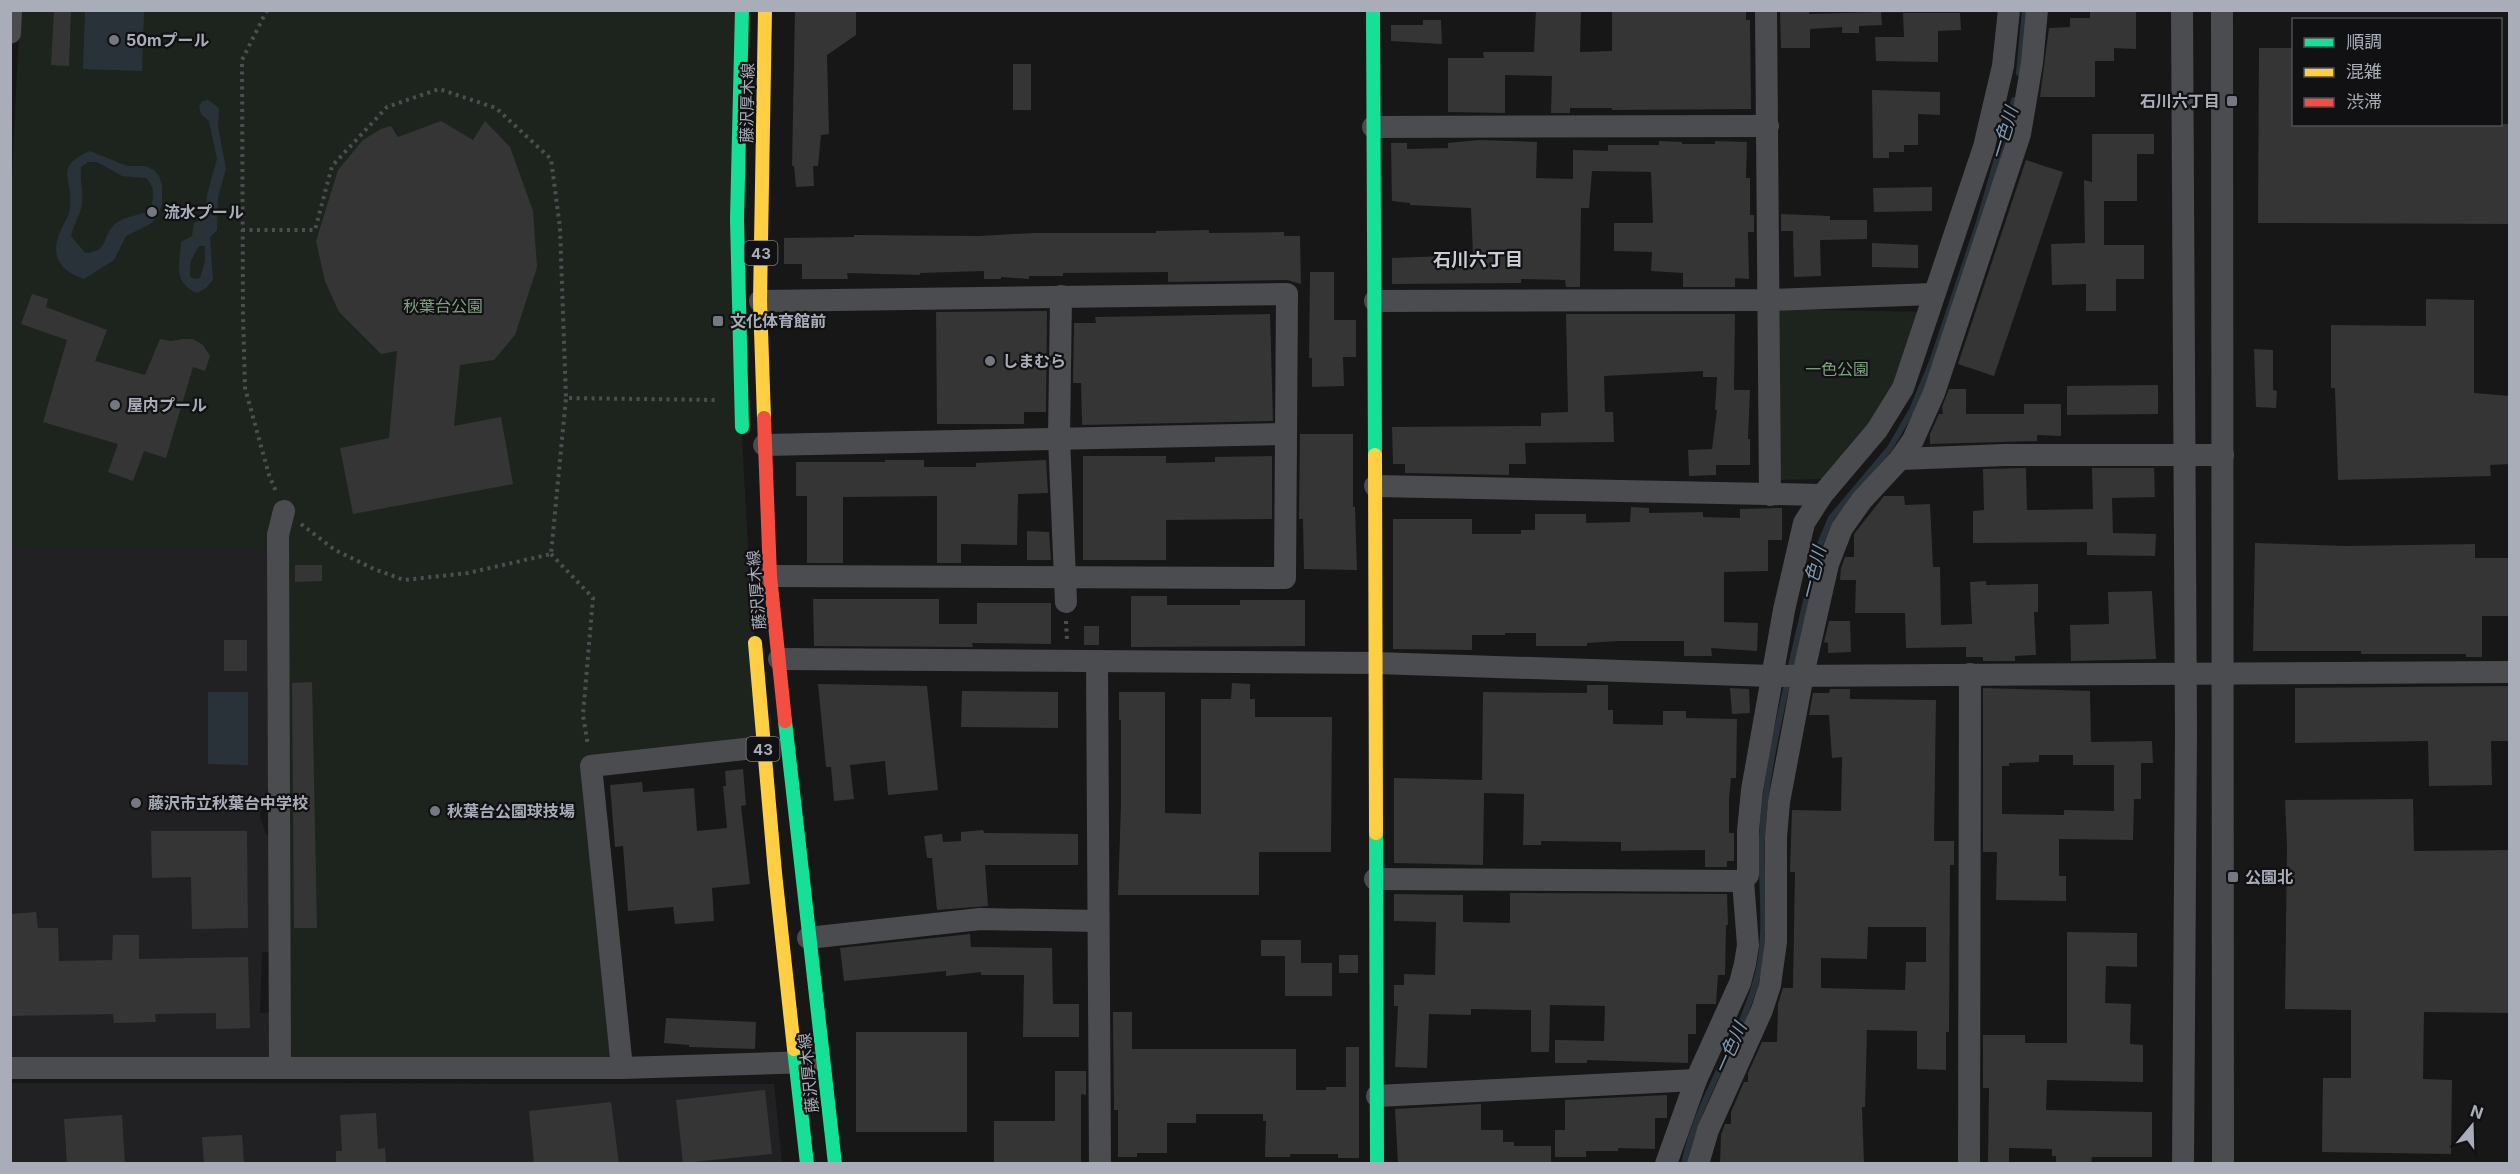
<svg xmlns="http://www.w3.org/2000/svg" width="2520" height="1174" viewBox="0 0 2520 1174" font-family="Inter,'Noto Sans JP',sans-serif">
  <rect width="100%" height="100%" fill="#171717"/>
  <g fill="#212123">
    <path d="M10 547H269L268 790 263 798 260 816 266 834 272 840 273 952H262L260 1013 270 1012 271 1057 11 1060Z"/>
    <path d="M11 1083 774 1084 782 1163 11 1164Z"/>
  </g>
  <g fill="#1d241e">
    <path d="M20 11H742L740 400 749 566 763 747 591 766 622 1068 280 1067 269 547H11L10 216Z"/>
    <path d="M1778 309 1926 312 1890 398 1823 479 1779 480Z"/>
  </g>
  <g fill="#2a3239" fill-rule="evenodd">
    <path d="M85 11H144L142 71 83 69Z"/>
    <path d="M208 100 219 108 218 127 226 169 218 197 217 230 210 237 213 280 206 288 197 293C172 282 180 265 181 242L192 236 194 223 205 218 207 195 217 159 209 121 201 114 199 106 203 101ZM199 246H205V261L200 278 195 279 190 277C190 258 191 261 199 246Z"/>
    <path d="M90 151 127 166H145L154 170 159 176 162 185V204L158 216 150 224 126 236 114 260 84 279C60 271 49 256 61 230 64 223 69 216 70 208 74 178 52 168 90 151ZM88 162H97L122 176 146 178C156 188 154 198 150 210 140 216 122 216 114 225 101 238 109 252 85 253L71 236C73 226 79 217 81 208 85 194 79 181 81 167Z"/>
    <path d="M208 692H248V765L208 764Z"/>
  </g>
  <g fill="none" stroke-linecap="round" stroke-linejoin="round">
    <g stroke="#2a3239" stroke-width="6">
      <path d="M2019 73 2025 10"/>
      <path d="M1790 670 1818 549 1831 518 1890 448 1912 410 1932 362 1978 225 2014 100"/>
      <path d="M1684 1164C1698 1095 1744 1037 1759 969 1768 926 1760 880 1762 837 1765 784 1776 732 1788 680"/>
    </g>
  </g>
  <g fill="#353536" fill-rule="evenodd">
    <path d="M54 10H71L69 66 51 65Z"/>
    <path d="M795 10H856V35L827 55 829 134 821 135 818 166H813L814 186 796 187 794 166H792Z"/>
    <path d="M1536 10H1581L1580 52 1612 51V10H1746V20H1750L1751 109 1612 110V108H1570V113H1551L1552 76 1505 75V113L1448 112V58H1484L1483 52H1534Z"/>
    <path d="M1780 10H1810L1809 14 1881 12 1882 25 1859 26V33H1842V27L1810 29V48H1781Z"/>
    <path d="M2090 10H2136V49L2114 48V61H2095V97H2040L2049 28 2070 27V18H2090Z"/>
    <path d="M1903 13H1960L1961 30 1938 31V62L1876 61 1875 37H1904Z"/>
    <path d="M1423 20H1441L1442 44 1391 41V25H1423Z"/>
    <path d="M2259 48H2294V124H2510V224L2258 223Z"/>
    <rect x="1013" y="64" width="18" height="46"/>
    <path d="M1872 90 1940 92V115L1918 114V145H1904V152H1889V158H1873Z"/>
    <path d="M441 121 473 140 485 121 510 147 533 211 537 267 515 335 494 360 460 365 454 426 501 417 513 484 353 514 340 448 389 438 397 351 381 354 339 312 325 281 316 241 338 170 363 140 381 129 391 126 398 137Z"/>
    <path d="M2092 134H2154V154H2137V201H2104V245H2144V279H2116V311H2086V284L2052 285 2051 244 2085 243 2084 180 2092 182Z"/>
    <path d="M1479 140 1537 142 1536 178 1573 179V150L1608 151V145H1659V141L1682 142V144H1715V141L1747 142 1746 178H1750V215H1754V232H1748L1749 279 1735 278V287H1683V273L1651 271 1652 252 1614 251V223H1653L1651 172 1592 171 1589 208H1581L1580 287H1566L1565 280 1521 279V283L1392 284V258L1473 255 1471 208 1410 205V203L1392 201 1391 143H1407V149L1448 148V143Z"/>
    <path d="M2026 160 2063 172 1994 376 1958 364Z"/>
    <path d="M1932 187V211L1874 212 1873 188Z"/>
    <path d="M1781 214 1830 216V220H1867V239L1820 240 1821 276 1794 277 1793 231H1781Z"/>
    <path d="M1209 230V233L1284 232V236H1300L1301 284 1287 280 1168 282V272L1063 273V276H1029V279L1001 277V279H984V271L920 273V275L847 273 848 279H802V264H784V238L854 237V235L979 236 1034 233H1156V231Z"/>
    <path d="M1872 243 1918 245V268L1872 267Z"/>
    <path d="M1310 272H1334V320H1356V357H1343L1344 386 1312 387V358H1309Z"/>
    <path d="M32 294 48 299 46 307 107 330 95 361 145 375 160 339 171 341 182 339H193L203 345 210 356 205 371 193 367 166 458 144 451 133 481 108 472 118 444 43 422 67 340 21 324Z"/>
    <path d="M2426 299 2474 300V393L2510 396V464L2490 465 2491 476 2338 480 2335 388H2331V325L2426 326Z"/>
    <path d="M1047 311 1046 412H1024V424H937L936 312Z"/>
    <path d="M1270 314 1273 421 1082 425 1081 383H1073L1074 323H1096L1095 317Z"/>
    <path d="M1566 314H1735L1734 390H1750L1748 439H1750V465H1716V475L1689 476 1688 450 1712 449 1717 410H1715L1717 377H1703V371L1604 376 1605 412H1613L1614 442 1525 443 1526 464H1509V475L1405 473V464H1393L1392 427 1541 426V413L1568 412Z"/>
    <path d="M2254 349 2273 350V390L2277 391 2276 408 2256 407Z"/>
    <path d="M2158 385V414L2067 415V386Z"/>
    <path d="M1949 389H1966V414H2024V404H2061V436L2037 435V441L1930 444V434L1939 414H1943L1942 407Z"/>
    <path d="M1300 434H1353V507H1355L1357 570 1304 569 1303 519H1299Z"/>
    <path d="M1083 456H1166V463L1215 462V457L1272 456V519L1166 520V560H1083Z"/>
    <path d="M885 460H924V467H976V463L1046 460 1048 493 1018 494 1017 545 961 544V563H937V496L843 497V563H807V496H796V462H885Z"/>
    <path d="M2026 468 2027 510 2093 509 2092 468H2154L2155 497 2112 498 2113 533 2156 534 2155 556 2087 555V542L1973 543V511L1984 510 1983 469Z"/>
    <path d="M1884 496H1904L1905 505 1930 504 1933 567H1940L1941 625 1972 624 1970 582 1986 581V585L2038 584V612H2034L2036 655 2015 656V661H1983V657H1966V647L1906 648 1905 613H1855L1856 580H1840L1841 568 1845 557H1854V534Z"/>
    <path d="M1631 507 1649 508V513L1703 512V517L1740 518V509L1782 508V540H1768V571L1724 572V622L1758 623 1757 651 1711 648 1712 656H1684V641H1619L1587 643V646H1536V633H1505V635H1472V650L1393 649V519H1472V534H1521V530H1535V514H1586V523L1630 522Z"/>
    <path d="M1027 531 1049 532 1051 560H1027Z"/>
    <path d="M2255 543 2346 546 2475 544V558H2510V616H2482V657H2466V654H2361V651H2253Z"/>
    <path d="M295 565H322V581L295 582Z"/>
    <path d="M2152 591 2156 659 2071 661 2070 625 2109 624 2108 592Z"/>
    <path d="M1131 596H1167V605H1240V600H1305V646L1131 647Z"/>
    <path d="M813 599H939V624H977V603H1051V644L972 643 973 647 814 646Z"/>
    <path d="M1829 621H1850L1851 652 1828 653V643L1824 642Z"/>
    <rect x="1084" y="626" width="15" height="19"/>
    <rect x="224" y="640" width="23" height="31"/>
    <path d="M312 682 317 928H294L292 683Z"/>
    <path d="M1232 683 1250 684V699H1255V717H1332L1331 852H1259V895H1118L1121 804V720H1119V692H1165V813L1201 814V699H1231Z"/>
    <path d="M818 684 927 686 938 790 888 795 885 761 850 765 854 799 834 801 831 767H826Z"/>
    <path d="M1587 685H1608V710H1613V724L1663 725V711H1686V718L1737 719 1736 778H1731L1729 799V833H1734V861H1727V867H1705V850L1621 851V842L1541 841V845H1523L1524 794 1484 793 1483 865 1394 863V778L1482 780 1483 692 1587 693Z"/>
    <path d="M2510 686V741H2491L2492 785 2429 786 2428 741 2295 743V688Z"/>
    <path d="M1730 688 1749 689 1750 713 1732 714Z"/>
    <path d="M1983 688 2090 691 2091 742 2152 741 2153 763H2141V799H2134L2133 840 2059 839V876H2066V901L1996 900 1997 852H1983ZM2039 755H2073V765H2114V811L2064 810V815L2002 814V766H2009V763L2039 762Z"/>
    <path d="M1830 689H1850V699L1936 700 1934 841H1954V865H1950L1949 1032H1946V1070L1917 1069V1031L1867 1030 1865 1107H1862L1864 1164H1720L1721 1135 1725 1124H1731V1112L1744 1082H1748V1073L1762 1042H1777L1778 1004 1783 988H1793L1795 872H1790L1792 810 1841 811 1842 757 1832 758 1829 715H1809L1813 693H1829ZM1868 927H1926V962H1906L1905 990 1821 988V958L1867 959Z"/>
    <path d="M962 691 1058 692V728L961 727Z"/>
    <path d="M743 769 746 805 741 806 750 884 712 888 714 921 675 924 673 907 628 911 623 846 615 847 610 785 642 782 643 792 694 788 697 831 727 828 723 786H726L725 771Z"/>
    <path d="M2413 799 2414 851 2510 850V1013L2424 1012 2423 1079 2452 1080 2451 1154 2322 1152 2323 1078H2351V1010L2285 1009 2287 847 2285 800Z"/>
    <path d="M983 830 984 833 1078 834V865H985L988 906 937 910 932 858H927L924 836 942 834 943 842 961 841V832Z"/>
    <path d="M151 831H247L248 928 192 929 191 877 152 878Z"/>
    <path d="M1510 893 1727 894 1728 925H1726L1725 975H1718L1716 1004H1696V1034H1688V1063L1587 1060V1063H1555V1040L1604 1041 1605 1006 1550 1005 1549 1052H1531V1010L1471 1009V1015L1429 1014 1427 1068 1395 1067 1398 1006H1394V985H1404V974L1435 975 1436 922 1394 921V894L1463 895V922L1510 923Z"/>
    <path d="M36 912 38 928H58L59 961 112 960 113 935H139V959L248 957 250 1028 216 1029V1013L155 1014 156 1022 114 1023 113 1014 10 1016V914Z"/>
    <path d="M2067 932 2137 933V967L2106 966 2105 1003 2131 1004 2130 1044 2143 1045V1082L2047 1080 2046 1110 2152 1112V1157H2092L2091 1164H2056V1156H2052V1149L2009 1148V1164H1988L1989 1088H1983V1035H2025V1043H2067Z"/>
    <path d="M970 934 971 947 1052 948 1053 1004H1079V1037H1023L1024 975H981V972L946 976V971L844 981 840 948Z"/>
    <path d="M1261 940H1301V963H1332V996H1285V956H1261Z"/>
    <rect x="1339" y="955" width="19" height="18"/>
    <path d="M1113 1012H1132V1049H1296V1090H1326V1087H1346V1047H1359V1158H1338V1154H1290V1157H1265L1266 1121H1263V1114H1196V1123H1167V1153H1137V1157H1118V1110H1114Z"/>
    <path d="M666 1018 756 1022 755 1049 689 1047V1045L664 1043Z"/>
    <rect x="856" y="1032" width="111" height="100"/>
    <path d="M1055 1071H1086V1095L1081 1094V1164H994V1121H1055Z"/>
    <path d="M765 1090 772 1154 683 1163 676 1100Z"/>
    <path d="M1667 1095V1118H1655V1149L1618 1148V1151H1586V1157H1555V1130H1565V1100Z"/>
    <path d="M611 1102 619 1164H534L529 1111Z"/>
    <path d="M1481 1104V1130H1503V1142H1514V1146H1551V1164H1398L1395 1109Z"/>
    <path d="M376 1113 378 1149 385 1148 386 1164H336V1151H342L340 1115Z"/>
    <path d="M122 1115 125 1164H67L64 1119Z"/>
    <path d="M242 1135 244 1164H204L202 1137Z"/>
  </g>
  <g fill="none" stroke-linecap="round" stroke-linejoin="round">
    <g stroke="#4d4e52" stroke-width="4" stroke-dasharray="3 4.5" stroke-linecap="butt">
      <path d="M267 10 242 60 243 315 245 388 269 475 277 494"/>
      <path d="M242 230H315L332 166 387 107 439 89 496 108 551 159 560 228 566 398"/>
      <path d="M301 524 335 550 374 569 404 580 468 573 551 554 566 398 716 400"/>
      <path d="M551 554 593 598 583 715 588 746"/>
      <path d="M1066 621 1067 640"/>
    </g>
    <g stroke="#4b4c50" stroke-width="22">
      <path d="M1766 10 1770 495"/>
      <path d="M2182 10 2186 732 2183 1164"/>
      <path d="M2222 10 2223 1164"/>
      <path d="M10 33 11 10"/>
      <path d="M1373 127 1768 126"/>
      <path d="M1061 296 1059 438 1066 602"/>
      <path d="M760 301 1287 294 1285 578 770 576"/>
      <path d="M1375 301 1769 300 1933 294"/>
      <path d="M764 445 1286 434"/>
      <path d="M1900 459 2005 455H2223"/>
      <path d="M1375 486 1822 495"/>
      <path d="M779 659 1376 663 1772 676 2510 672"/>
      <path d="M1097 661 1100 1164"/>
      <path d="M1375 879 1743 881"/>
      <path d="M808 938 980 919 1098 921"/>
      <path d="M280 1067 278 535 284 511"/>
      <path d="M10 1068H622L810 1062"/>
      <path d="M622 1068 591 766 763 747"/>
      <path d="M1377 1096 1696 1080"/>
      <path d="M1666 1164 1696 1080 1740 983 1745 964 1748 945 1743 881 1748 875V831L1752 790 1784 610 1804 523 1822 495 1877 430 1903 388 1984 147 2003 66 2009 10"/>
      <path d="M1698 1164 1708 1130 1762 1010 1770 985 1776 942V837L1779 802 1803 675 1828 564 1842 528 1862 500 1900 459 1913 440 1934 393 2020 134 2032 63 2037 10"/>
      <path d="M1969 1164 1970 674"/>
    </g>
    <g stroke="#16e098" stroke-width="14">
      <path d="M742 10 737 219 742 427"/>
      <path d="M1373 10 1375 455"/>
      <path d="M785 721 835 1164"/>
      <path d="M1376 833 1377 1164"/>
      <path d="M794 1049 807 1164"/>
    </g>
    <g stroke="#ffcf43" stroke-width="14">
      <path d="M764 418 760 301 765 10"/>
      <path d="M1375 455 1376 833"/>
      <path d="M755 643 775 873 794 1049"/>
    </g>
    <path stroke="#f24e42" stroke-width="14" d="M764 418 770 576 785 721"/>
  </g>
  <g fill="#757880" stroke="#111113" stroke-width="2">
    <circle cx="114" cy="40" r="6"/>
    <rect x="2226" y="95" width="12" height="12" rx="3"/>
    <circle cx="152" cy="212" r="6"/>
    <rect x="712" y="315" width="12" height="12" rx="3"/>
    <circle cx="990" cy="361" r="6"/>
    <circle cx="115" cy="405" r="6"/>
    <circle cx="136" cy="803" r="6"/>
    <circle cx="435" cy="811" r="6"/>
    <rect x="2227" y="871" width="12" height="12" rx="3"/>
  </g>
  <g text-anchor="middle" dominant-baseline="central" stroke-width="4.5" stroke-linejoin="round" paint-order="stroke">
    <g fill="#111113" stroke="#7b7e86" stroke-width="1.5">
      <rect x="744.5" y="241" width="33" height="24" rx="4.5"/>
      <rect x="746.5" y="737" width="33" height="24" rx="4.5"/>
    </g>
    <g font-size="15" font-weight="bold" fill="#a8adb8">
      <text x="761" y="253">43</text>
      <text x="763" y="749">43</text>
    </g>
    <g font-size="16" font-weight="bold" fill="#a8adb8" stroke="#111113" text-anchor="start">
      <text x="126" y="40">50mプール</text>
      <text x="2220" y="101" text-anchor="end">石川六丁目</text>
      <text x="164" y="212">流水プール</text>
      <text x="730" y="321">文化体育館前</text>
      <text x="1002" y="361">しまむら</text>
      <text x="127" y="405">屋内プール</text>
      <text x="148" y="803">藤沢市立秋葉台中学校</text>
      <text x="447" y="811">秋葉台公園球技場</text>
      <text x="2245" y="877">公園北</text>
    </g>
    <g font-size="16" fill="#a8adb8" stroke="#111113">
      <text transform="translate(747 103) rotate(-89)">藤沢厚木線</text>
      <text transform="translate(756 590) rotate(-95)">藤沢厚木線</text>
      <text transform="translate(808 1073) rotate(-96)">藤沢厚木線</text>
    </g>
    <g font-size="16" fill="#7fa381" stroke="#111113">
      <text x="443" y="306">秋葉台公園</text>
      <text x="1837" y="369">一色公園</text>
    </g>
    <g font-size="18" font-style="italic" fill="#7f9bb3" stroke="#111113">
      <text transform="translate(2004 133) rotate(-73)">一色川</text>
      <text transform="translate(1813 573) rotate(-76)">一色川</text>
      <text transform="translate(1730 1048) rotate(-66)">一色川</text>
    </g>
    <g font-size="18" font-weight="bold" fill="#c9ccd4" stroke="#111113">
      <text x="1478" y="259">石川六丁目</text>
    </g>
  </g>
  <rect width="2520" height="1174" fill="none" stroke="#a8adb8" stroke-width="24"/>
  <rect x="2292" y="18" width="210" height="108" fill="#111113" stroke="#4d4f55" stroke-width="1.5"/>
  <rect x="2304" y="38" width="30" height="9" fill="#16e098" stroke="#4d4f55" stroke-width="1.5"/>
  <text x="2346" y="48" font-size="18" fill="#a8adb8">順調</text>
  <rect x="2304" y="68" width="30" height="9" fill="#ffcf43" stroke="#4d4f55" stroke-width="1.5"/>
  <text x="2346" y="78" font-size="18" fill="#a8adb8">混雑</text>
  <rect x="2304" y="98" width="30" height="9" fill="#f24e42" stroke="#4d4f55" stroke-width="1.5"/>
  <text x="2346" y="108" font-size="18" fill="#a8adb8">渋滞</text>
  <g transform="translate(2472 1126) rotate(19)" stroke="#111113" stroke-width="4.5" paint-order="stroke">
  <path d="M0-4.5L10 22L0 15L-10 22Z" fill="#a8adb8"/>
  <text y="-9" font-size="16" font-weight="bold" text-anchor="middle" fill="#a8adb8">N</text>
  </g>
</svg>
